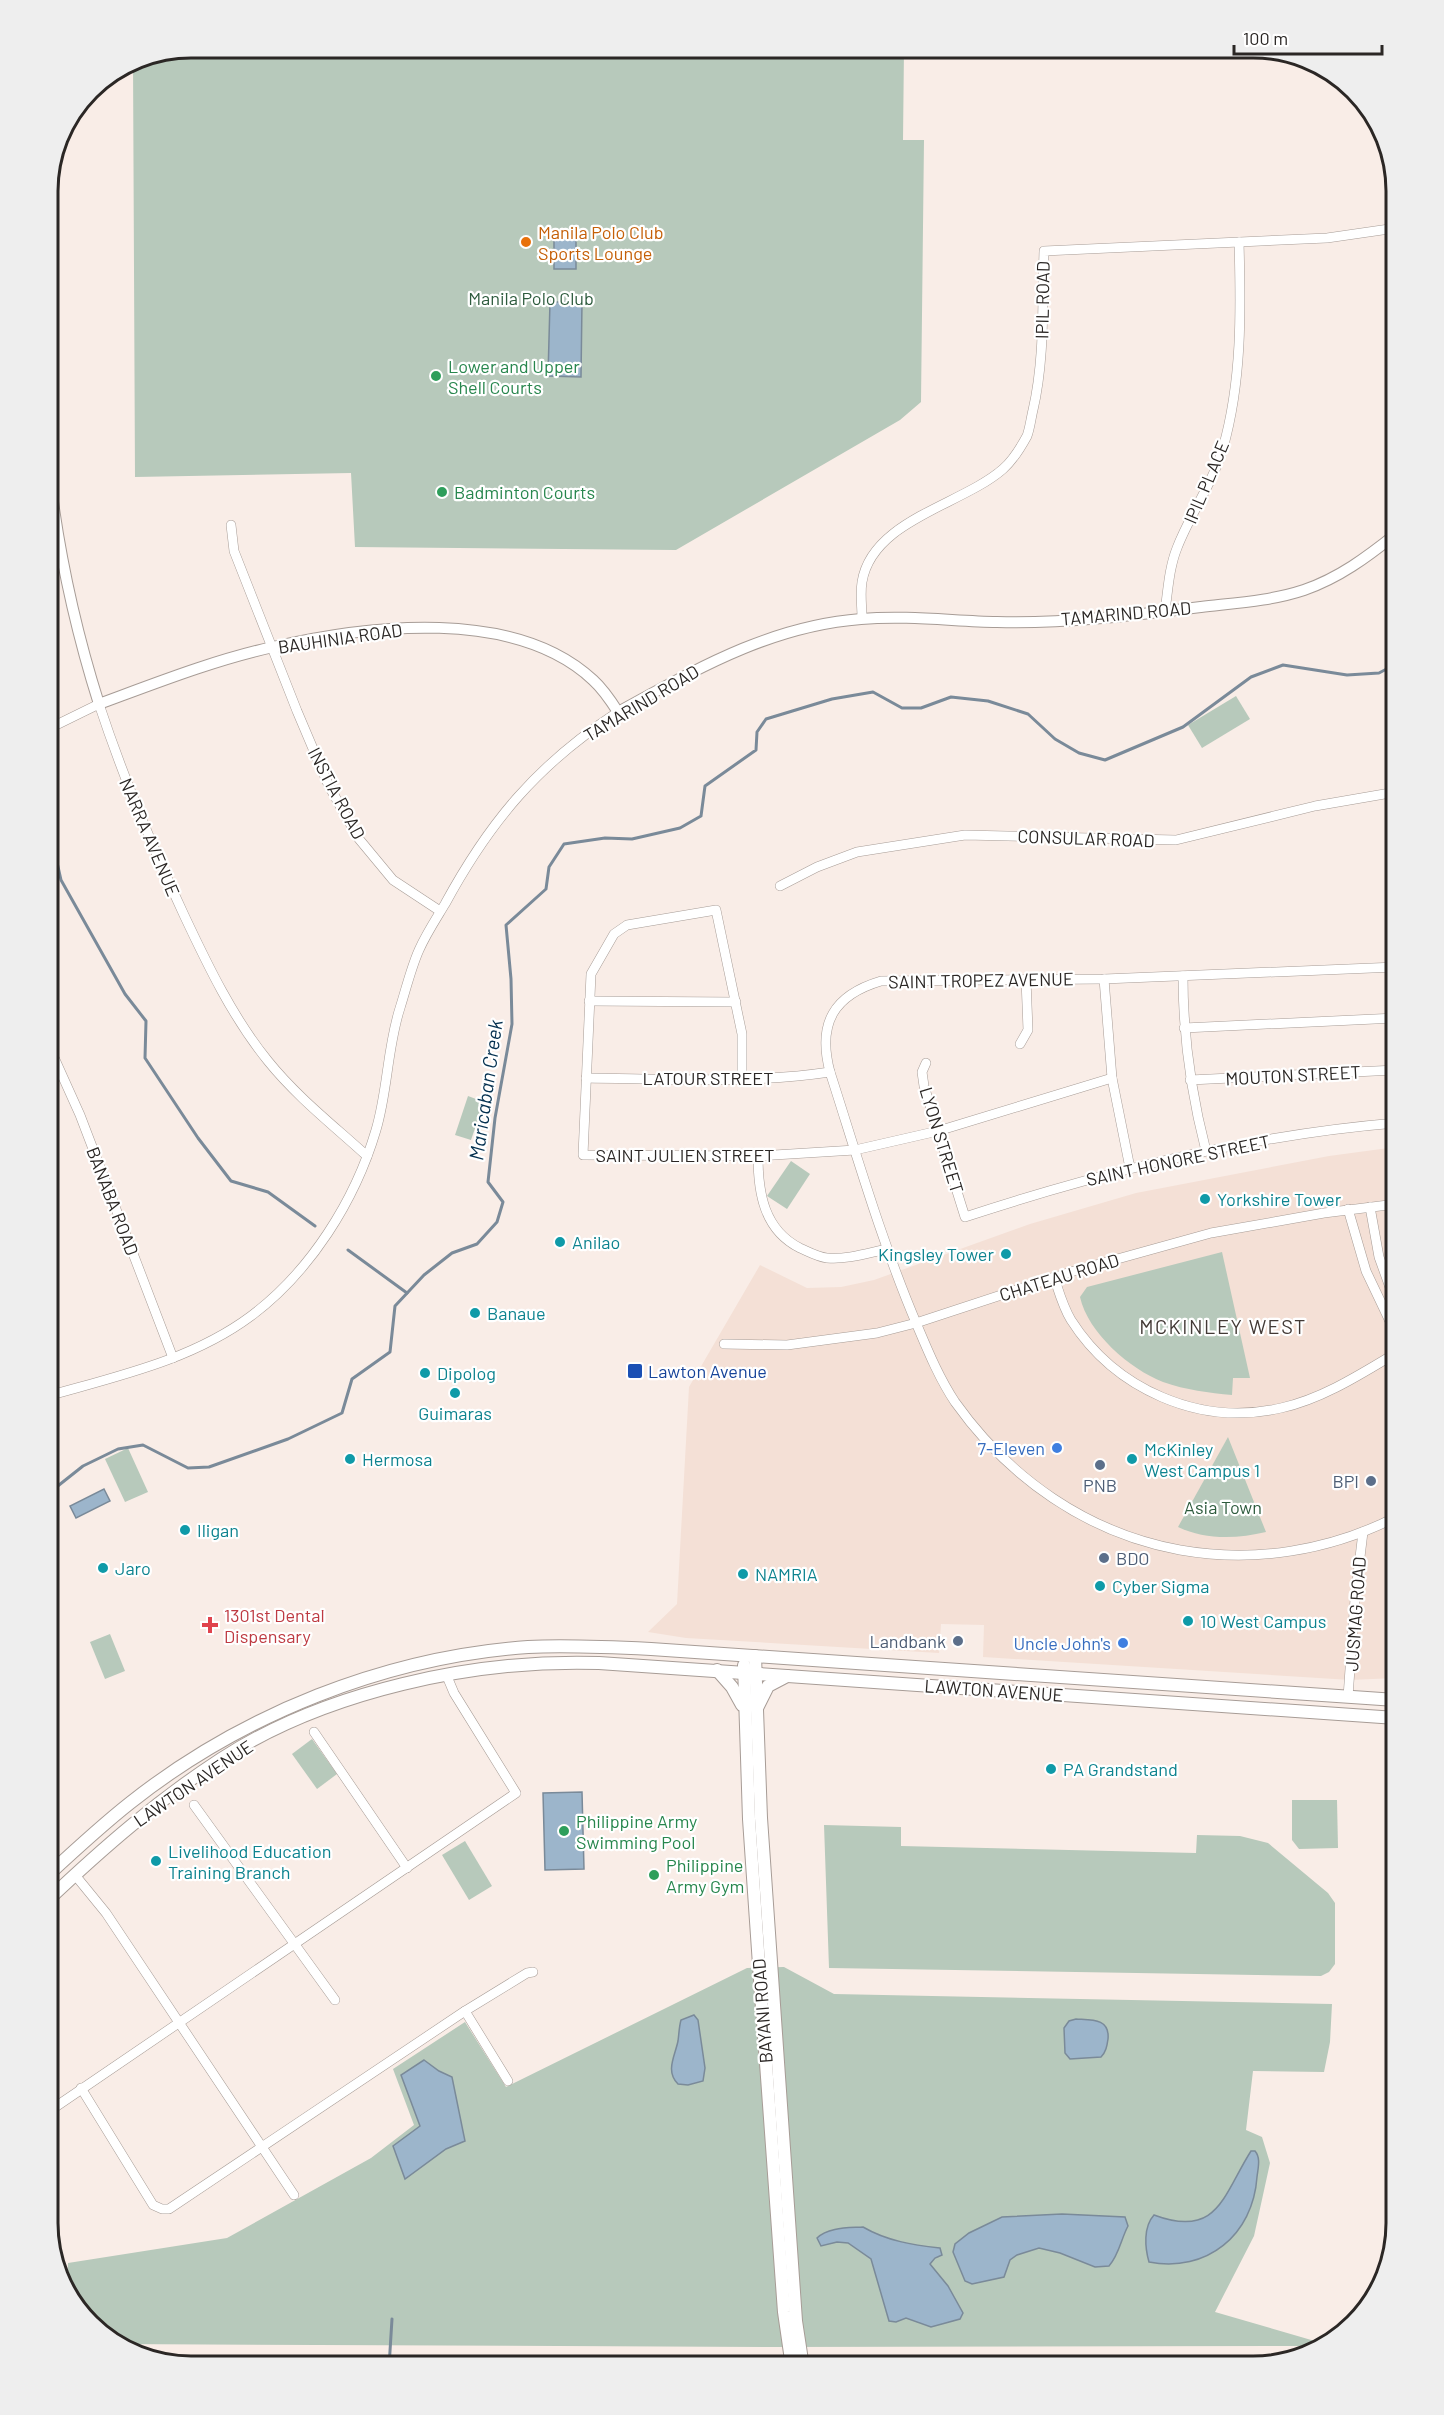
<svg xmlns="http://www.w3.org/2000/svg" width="1444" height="2415" viewBox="0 0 1444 2415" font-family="Barlow,sans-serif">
  <rect width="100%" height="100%" fill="#f9ede7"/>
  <path fill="#f4e0d6" d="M1396 1147V1678L1350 1680 983 1657 984 1625 941 1624 939 1653 686 1638 648 1632 677 1604 689 1387 760 1265 807 1288 841 1287 874 1280 1030 1224 1136 1193 1329 1156Z"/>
  <g fill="#b7c9bb">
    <path d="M191 48H904L903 140H924L921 402 900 420 676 550 355 547 351 473 135 477 133 61Z"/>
    <path d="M1236 696 1250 719 1202 748 1188 725Z"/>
    <path d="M468 1096 484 1102 471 1140 455 1135Z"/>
    <path d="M791 1161 810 1174 787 1209 767 1196Z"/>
    <path d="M1222 1252 1250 1378H1233L1232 1395C1209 1393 1186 1390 1163 1382 1130 1369 1088 1333 1080 1297L1087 1287Z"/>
    <path d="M1228 1437 1266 1532C1237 1539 1205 1540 1178 1527Z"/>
    <path d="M128 1448 148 1492 125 1502 105 1459Z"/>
    <path d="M110 1634 125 1671 105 1679 90 1642Z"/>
    <path d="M312 1739 337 1774 317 1789 292 1754Z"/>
    <path d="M1292 1800H1337L1338 1848 1299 1849 1292 1840Z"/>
    <path d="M824 1825 901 1827V1846L1196 1853 1197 1835 1240 1836 1268 1843 1328 1893 1335 1903V1964L1329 1972 1321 1976 829 1968Z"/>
    <path d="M465 1841 492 1886 469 1900 442 1855Z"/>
    <path d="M784 1967 834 1994 1332 2004 1330 2042 1324 2072 1253 2071 1246 2130 1262 2137 1270 2163 1254 2236 1215 2312 1325 2344 1323 2346 777 2347 114 2344 67 2292 68 2263 227 2238 371 2158 414 2125 393 2069 465 2022 506 2087 747 1968Z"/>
  </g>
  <g fill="#9cb5cb" stroke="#7a8a99" stroke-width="1.5">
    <rect x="554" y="231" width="22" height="38"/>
    <path d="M550 302H582L581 377 548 376Z"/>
    <path d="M104 1489 110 1501 76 1518 70 1506Z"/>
    <path d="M582 1792 584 1869 545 1870 543 1793Z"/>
    <path d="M694 2015 698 2020 705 2068 703 2081 688 2085 678 2084C665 2071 675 2056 678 2041 679 2034 679 2027 681 2020Z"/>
    <path d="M1076 2019C1091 2020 1110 2018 1108 2039 1107 2046 1106 2052 1101 2057L1070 2059 1065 2053 1064 2028 1069 2021Z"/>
    <path d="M424 2060 439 2071 452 2077 465 2141 446 2149 405 2179 393 2146 420 2126 401 2075Z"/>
    <path d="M1251 2151H1255C1261 2158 1258 2168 1257 2177 1253 2235 1207 2273 1149 2262 1145 2248 1143 2227 1154 2215 1218 2239 1223 2195 1251 2151Z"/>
    <path d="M1062 2214 1125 2217 1128 2226C1121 2239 1119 2255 1109 2266L1095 2267 1060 2253 1039 2248 1017 2255 1010 2260 1004 2277 972 2284 965 2281 953 2252 955 2244 969 2233 1002 2217Z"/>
    <path d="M863 2227C887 2241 913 2245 940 2248L942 2255 935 2258 930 2264 948 2286 963 2313 960 2319 931 2327 906 2318 896 2322 889 2321 871 2259 848 2243 837 2242 821 2246 817 2238C828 2227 848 2228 863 2227Z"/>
  </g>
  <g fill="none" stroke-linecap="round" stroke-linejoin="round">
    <g stroke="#7a8a99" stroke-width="3">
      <path d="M48 822 61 880 125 994 146 1021 145 1058 198 1138 231 1181 268 1192 315 1226"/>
      <path d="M348 1250 407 1293"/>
      <path d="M48 1490 54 1489 83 1466 118 1449 143 1445 188 1468 209 1467 288 1439 342 1413 352 1379 390 1352 395 1306 424 1275 452 1253 477 1244 497 1222 503 1202 488 1182 495 1118 512 1024 511 979 506 925 546 889 549 867 564 844 605 838 632 839 680 828 701 816 705 786 756 750 757 732 766 719 832 699 873 692 902 708H921L951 697 988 701 1028 714 1055 739 1079 753 1105 760 1183 727 1251 677 1283 665 1347 675 1379 673 1396 664"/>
      <path d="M389 2367 392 2319"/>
    </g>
    <defs>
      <g id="minor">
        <path d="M231 525 234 551 297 711 328 784 344 813 359 839 393 880 440 911"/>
        <path d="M1165 611C1168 590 1169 568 1177 548 1190 514 1213 483 1223 448 1242 381 1241 311 1239 242"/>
        <path d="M862 618C862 607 860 594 862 582 872 520 962 505 1003 469 1012 461 1021 447 1027 436 1030 428 1031 418 1033 410 1045 358 1042 304 1044 251L1327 238 1396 228"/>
        <path d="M48 729 99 704C123 777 152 846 184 915 208 966 233 1018 268 1061 297 1097 333 1125 367 1156"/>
        <path d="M780 886 817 867 857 852 965 835 1176 840 1315 806 1396 792"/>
        <path d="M1183 976C1183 1036 1191 1093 1206 1151"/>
        <path d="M1104 979 1112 1078 1130 1168"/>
        <path d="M589 1001 736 1002"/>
        <path d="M1184 1028 1396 1018"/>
        <path d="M48 1044 80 1115 173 1358"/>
        <path d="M1020 1044 1028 1030 1026 979"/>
        <path d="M926 1063 922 1072 924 1086 965 1217C1105 1171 1249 1135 1396 1123"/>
        <path d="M586 1078C667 1079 749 1084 830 1072"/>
        <path d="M742 1080V1034L716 910 627 925 614 934 591 974 583 1155 758 1156 855 1150 938 1131 1112 1078"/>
        <path d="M1190 1080 1396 1070"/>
        <path d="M758 1156C758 1193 764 1230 800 1248 809 1252 818 1257 827 1258 846 1260 868 1253 887 1249"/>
        <path d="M1370 1207 1379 1257 1396 1304"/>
        <path d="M1348 1209 1366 1271 1396 1334"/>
        <path d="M1054 1277C1059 1292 1063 1307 1071 1320 1115 1389 1199 1427 1281 1408 1322 1399 1361 1374 1396 1353"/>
        <path d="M724 1344 787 1345 877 1333 916 1323 1074 1271 1211 1233 1324 1213 1396 1204"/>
        <path d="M48 1396C118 1376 192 1360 251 1316 310 1272 355 1201 376 1130 388 1090 387 1048 400 1008 406 989 411 968 419 950 426 934 436 919 445 904 490 821 538 764 618 712"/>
        <path d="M1396 1517C1329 1551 1254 1563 1180 1550 1087 1533 1009 1478 955 1402 939 1378 928 1351 917 1325 882 1243 857 1156 830 1072 817 1023 834 995 881 981L1104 979 1396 967"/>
        <path d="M1348 1697 1355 1599 1363 1532"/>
        <path d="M314 1732 407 1868"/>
        <path d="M194 1805 335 2000"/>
        <path d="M75 1875 106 1913 294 2195"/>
        <path d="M465 2011 508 2081"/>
        <path d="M81 2088 153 2205 162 2209H169L465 2011 527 1973 533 1972"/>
        <path d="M48 2112 516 1793 454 1693 446 1674"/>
      </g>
      <path id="tertiary" d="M48 462C57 545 74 625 99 704 156 683 214 660 273 647 368 625 515 607 593 680 603 689 611 701 618 712 697 669 770 626 861 619 906 615 952 621 997 622 1063 624 1136 615 1201 607 1235 603 1271 601 1304 590 1339 578 1367 557 1396 534"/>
      <g id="secondary">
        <path d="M755 1656 761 1818 796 2321 803 2367"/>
        <path d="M744 1665 749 1819 761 1994 784 2312 792 2367"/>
        <path d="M717 1670 732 1687 742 1705"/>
        <path d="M757 1708 768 1686 787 1676"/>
        <path d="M48 1875C75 1850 102 1825 130 1803 242 1714 386 1657 528 1647 569 1645 610 1647 651 1649L1396 1700"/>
        <path d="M48 1900C103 1848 158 1800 221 1759 326 1691 475 1659 599 1663L1396 1718"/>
      </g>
    </defs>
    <use href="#minor" stroke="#a79c96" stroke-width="10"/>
    <use href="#tertiary" stroke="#a79c96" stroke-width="12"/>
    <use href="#secondary" stroke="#a79c96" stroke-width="14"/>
    <use href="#minor" stroke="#fff" stroke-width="9"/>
    <use href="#tertiary" stroke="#fff" stroke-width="10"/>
    <use href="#secondary" stroke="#fff" stroke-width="12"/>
  </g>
  <circle fill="#e8710a" stroke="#fff" stroke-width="2" cx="526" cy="242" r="6"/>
  <g fill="#2e9e5b" stroke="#fff" stroke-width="2">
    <circle cx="436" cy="376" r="6"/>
    <circle cx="442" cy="492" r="6"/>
    <circle cx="564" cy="1831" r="6"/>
    <circle cx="654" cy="1875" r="6"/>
  </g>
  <g fill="#0f9aa8" stroke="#fff" stroke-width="2">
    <circle cx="1205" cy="1199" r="6"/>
    <circle cx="560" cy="1242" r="6"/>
    <circle cx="1006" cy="1254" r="6"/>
    <circle cx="475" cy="1313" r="6"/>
    <circle cx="425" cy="1373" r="6"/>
    <circle cx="455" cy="1393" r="6"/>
    <circle cx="350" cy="1459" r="6"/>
    <circle cx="1132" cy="1459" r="6"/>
    <circle cx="185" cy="1530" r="6"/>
    <circle cx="103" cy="1568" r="6"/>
    <circle cx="743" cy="1574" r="6"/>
    <circle cx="1100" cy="1586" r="6"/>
    <circle cx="1188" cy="1621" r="6"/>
    <circle cx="1051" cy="1769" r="6"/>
    <circle cx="156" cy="1861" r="6"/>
  </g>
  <rect fill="#1a4fb4" stroke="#fff" stroke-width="2" x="627" y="1363" width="16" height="16" rx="3"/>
  <g fill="#3f7fe0" stroke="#fff" stroke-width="2">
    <circle cx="1057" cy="1448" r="6"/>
    <circle cx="1123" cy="1643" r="6"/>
  </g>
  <g fill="#5c6f8a" stroke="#fff" stroke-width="2">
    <circle cx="1100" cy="1465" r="6"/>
    <circle cx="1371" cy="1481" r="6"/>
    <circle cx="1104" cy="1558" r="6"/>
    <circle cx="958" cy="1641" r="6"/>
  </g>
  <path fill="#e0444e" stroke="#fff" stroke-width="2" d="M207 1616h6v6h6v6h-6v6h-6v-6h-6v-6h6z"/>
  <g text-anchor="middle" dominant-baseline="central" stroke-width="4.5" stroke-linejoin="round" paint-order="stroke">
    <g font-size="18" fill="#c56008" stroke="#fff" text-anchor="start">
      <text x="538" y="232">Manila Polo Club<tspan x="538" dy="21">Sports Lounge</tspan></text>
    </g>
    <g font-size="18" fill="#2d5b3d" stroke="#fff">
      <text x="531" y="298">Manila Polo Club</text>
      <text x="1223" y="1507">Asia Town</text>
    </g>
    <g font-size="18" fill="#2b2725" stroke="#fff">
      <text transform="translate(1042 300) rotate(-89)">IPIL ROAD</text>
      <text transform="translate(1206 482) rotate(-67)">IPIL PLACE</text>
      <text transform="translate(1126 613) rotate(-5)">TAMARIND ROAD</text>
      <text transform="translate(340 638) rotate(-8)">BAUHINIA ROAD</text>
      <text transform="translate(641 703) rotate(-31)">TAMARIND ROAD</text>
      <text transform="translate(337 793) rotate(62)">INSTIA ROAD</text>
      <text transform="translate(150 837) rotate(67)">NARRA AVENUE</text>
      <text transform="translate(1086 838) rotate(2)">CONSULAR ROAD</text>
      <text transform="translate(981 980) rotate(-1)">SAINT TROPEZ AVENUE</text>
      <text transform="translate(1293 1075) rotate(-3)">MOUTON STREET</text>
      <text x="708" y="1078">LATOUR STREET</text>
      <text transform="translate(942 1140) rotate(73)">LYON STREET</text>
      <text x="685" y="1155">SAINT JULIEN STREET</text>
      <text transform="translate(1178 1160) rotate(-12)">SAINT HONORE STREET</text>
      <text transform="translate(113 1201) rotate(69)">BANABA ROAD</text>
      <text transform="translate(1059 1277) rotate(-17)">CHATEAU ROAD</text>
      <text transform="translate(1355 1614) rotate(-86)">JUSMAG ROAD</text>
      <text transform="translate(994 1690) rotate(4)">LAWTON AVENUE</text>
      <text transform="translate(193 1783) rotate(-34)">LAWTON AVENUE</text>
      <text transform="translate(762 2011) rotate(-94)">BAYANI ROAD</text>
    </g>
    <g font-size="18" fill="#27864d" stroke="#fff" text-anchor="start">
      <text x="448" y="366">Lower and Upper<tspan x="448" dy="21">Shell Courts</tspan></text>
      <text x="454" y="492">Badminton Courts</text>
      <text x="576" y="1821">Philippine Army<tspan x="576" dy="21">Swimming Pool</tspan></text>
      <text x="666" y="1865">Philippine<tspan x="666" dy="21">Army Gym</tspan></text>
    </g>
    <g font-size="18" fill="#0d838f" stroke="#fff" text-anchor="start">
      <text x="1217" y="1199">Yorkshire Tower</text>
      <text x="572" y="1242">Anilao</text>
      <text x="994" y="1254" text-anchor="end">Kingsley Tower</text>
      <text x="487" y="1313">Banaue</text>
      <text x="437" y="1373">Dipolog</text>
      <text x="455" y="1413" text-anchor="middle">Guimaras</text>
      <text x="1144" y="1449">McKinley<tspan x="1144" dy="21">West Campus 1</tspan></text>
      <text x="362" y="1459">Hermosa</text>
      <text x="197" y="1530">Iligan</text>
      <text x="115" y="1568">Jaro</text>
      <text x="755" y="1574">NAMRIA</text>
      <text x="1112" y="1586">Cyber Sigma</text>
      <text x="1200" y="1621">10 West Campus</text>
      <text x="1063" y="1769">PA Grandstand</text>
      <text x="168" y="1851">Livelihood Education<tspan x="168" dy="21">Training Branch</tspan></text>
    </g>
    <g font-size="18" fill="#164399" stroke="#fff" text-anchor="start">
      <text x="648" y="1371">Lawton Avenue</text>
    </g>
    <g font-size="18" fill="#366cbe" stroke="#fff" text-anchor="end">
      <text x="1045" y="1448">7-Eleven</text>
      <text x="1111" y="1643">Uncle John's</text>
    </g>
    <g font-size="18" fill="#4e5e75" stroke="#fff" text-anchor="end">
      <text x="1359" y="1481">BPI</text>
      <text x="1100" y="1485" text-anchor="middle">PNB</text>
      <text x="1116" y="1558" text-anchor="start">BDO</text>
      <text x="946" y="1641">Landbank</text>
    </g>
    <g font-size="18" fill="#be3a42" stroke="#fff" text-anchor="start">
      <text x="224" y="1615">1301st Dental<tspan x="224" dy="21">Dispensary</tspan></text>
    </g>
    <g font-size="20" font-style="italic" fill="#053150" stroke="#fff">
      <text transform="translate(485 1090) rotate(-82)">Maricaban Creek</text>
    </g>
    <g font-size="20" letter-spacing="1.5" fill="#423935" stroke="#fff">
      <text x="1223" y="1326">MCKINLEY WEST</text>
    </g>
  </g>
  <path d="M0 0H1444V2415H0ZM191 58H1253A133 133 0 0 1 1386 191V2223A133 133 0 0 1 1253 2356H191A133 133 0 0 1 58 2223V191A133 133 0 0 1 191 58Z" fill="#eee" fill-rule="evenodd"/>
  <path fill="none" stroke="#2b2725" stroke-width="3" d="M191 58H1253A133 133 0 0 1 1386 191V2223A133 133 0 0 1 1253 2356H191A133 133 0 0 1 58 2223V191A133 133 0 0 1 191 58Z"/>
  <path d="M1234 45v9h148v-9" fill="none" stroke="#2b2725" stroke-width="3"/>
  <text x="1243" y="45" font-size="18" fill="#2b2725" stroke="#ffffff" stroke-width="4.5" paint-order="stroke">100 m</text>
</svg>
